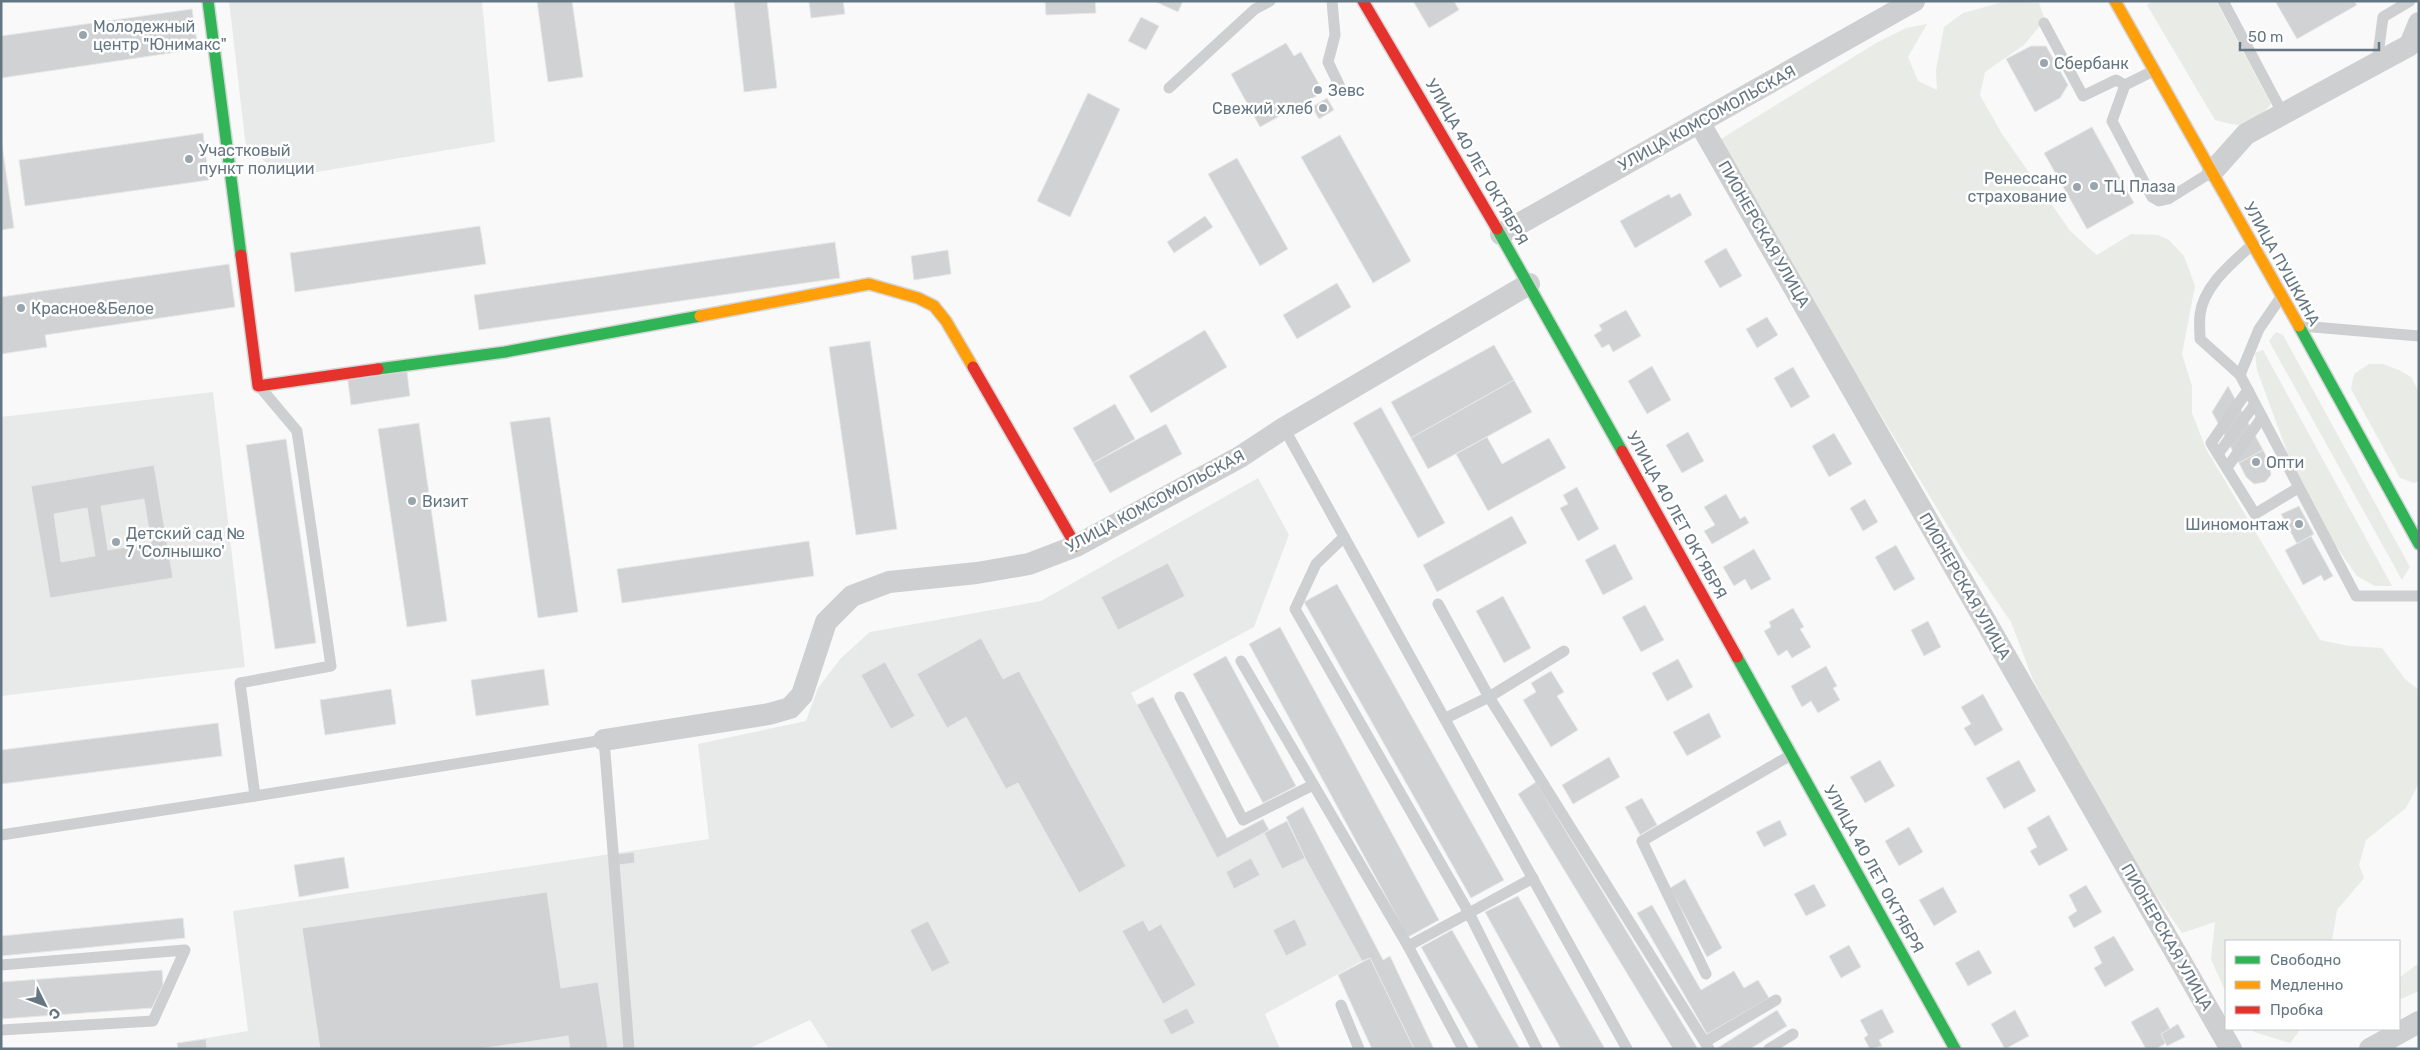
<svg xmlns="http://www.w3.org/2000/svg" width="2420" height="1050" viewBox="0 0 2420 1050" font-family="Rubik,sans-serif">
  <rect width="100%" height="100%" fill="#f9f9f9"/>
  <g fill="#e8e9e9">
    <path d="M229 1H482L495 142 287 177 246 148Z"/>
    <path d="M213 392 245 667 1 696V417Z"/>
    <path d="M1258 478 1289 535 1254 627 1131 693 1217 857 1264 833 1282 869 1305 858 1362 961 1265 1014 1280 1049H829L810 1020 748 1049H178L177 1043 248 1031 233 911 709 839 698 744 806 721 818 688 841 658 870 632 1041 601Z"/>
  </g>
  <g fill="#e8ebe6">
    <path d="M2007 1 2039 3 2045 20 2024 45 1985 72 1980 95 2002 134 2071 232 2097 255 2131 234 2158 235 2169 240 2184 256 2195 286 2182 354 2192 386V413L2206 449 2320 640 2349 646 2382 648 2405 679 2419 690V783L2406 808 2366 840 2359 865 2364 878 2337 910 2332 941H2226V993L2211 959 2215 922 2182 933 2125 850 2033 680 2011 622 1964 553 1716 142 1876 43 1906 28 1927 24 1908 57 1918 81 1937 90 1936 70 1944 27 1963 13Z"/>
    <path d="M2153 1H2216L2271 104C2251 128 2244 128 2215 120L2147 5Z"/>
    <path d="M2276 332 2283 335 2410 567 2402 580 2269 341Z"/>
    <path d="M2263 350 2392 586H2375L2357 576 2329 536 2299 484 2257 370 2255 353Z"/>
    <path d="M2369 364H2383L2399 370 2411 377 2419 392V481L2414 483 2400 478 2351 389 2354 374Z"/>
    <path d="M2419 963V991L2401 999 2399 996V978Z"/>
    <path d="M2251 1029H2301L2290 1043 2254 1032Z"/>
  </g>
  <g fill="#d0d2d3" stroke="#e8e8e8" fill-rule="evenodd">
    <path d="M537 1H572L583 77 548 82Z"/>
    <path d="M734 1H767L777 88 744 92Z"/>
    <path d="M809 1H843L845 14 811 18Z"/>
    <path d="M1045 1H1095L1096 13 1046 15Z"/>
    <path d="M1154 1H1183L1178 12Z"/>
    <path d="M1413 1H1454L1459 10 1429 28Z"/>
    <path d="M2275 1H2354L2357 5 2297 39Z"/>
    <path d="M192 9 198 49 1 78V36Z"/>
    <path d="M1141 17 1159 26 1146 50 1128 41Z"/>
    <path d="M1286 43 1294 56 1301 52 1319 84 1315 86 1320 94 1260 127 1231 74Z"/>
    <path d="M2031 46H2046L2068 85 2060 98 2035 112 2006 59Z"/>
    <path d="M1088 93 1120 109 1070 217 1037 201Z"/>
    <path d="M1327 98 1334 110 1319 119 1312 107Z"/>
    <path d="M2092 127 2134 203 2087 229 2044 153Z"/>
    <path d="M203 133 209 180 25 206 19 160Z"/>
    <path d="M1340 135 1411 261 1373 283 1301 157Z"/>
    <path d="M1 138 14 228 1 230Z"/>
    <path d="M1237 158 1288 249 1260 266 1208 174Z"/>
    <path d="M1680 193 1692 215 1635 248 1620 221 1669 194 1671 198Z"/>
    <path d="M1205 216 1213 227 1174 253 1167 242Z"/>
    <path d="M480 226 486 264 295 292 290 253Z"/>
    <path d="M835 242 840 278 479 330 474 295Z"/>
    <path d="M1726 248 1742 276 1720 288 1704 261Z"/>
    <path d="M948 250 951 274 914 280 911 256Z"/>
    <path d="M229 264 235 307 45 335 47 347 1 354V297Z"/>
    <path d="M1337 283 1351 307 1297 339 1283 315Z"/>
    <path d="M1626 310 1641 336 1613 352 1609 344 1602 348 1594 335 1602 330 1599 325Z"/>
    <path d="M1767 317 1778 335 1757 348 1746 329Z"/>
    <path d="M1205 330 1227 367 1151 413 1129 376Z"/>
    <path d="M870 341 897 529 856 535 829 347Z"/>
    <path d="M1494 345 1514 380 1411 438 1391 402Z"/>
    <path d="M406 365 410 396 351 405 347 374Z"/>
    <path d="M1652 366 1671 400 1647 414 1628 381Z"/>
    <path d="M1793 367 1810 397 1791 408 1774 378Z"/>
    <path d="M1514 380 1532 412 1428 469 1411 438Z"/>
    <path d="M2228 386 2263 450 2239 463 2212 412Z"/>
    <path d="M1115 404 1135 439 1093 463 1073 428Z"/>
    <path d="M1381 407 1445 523 1418 538 1353 423Z"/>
    <path d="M550 417 578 612 538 618 510 422Z"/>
    <path d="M419 423 447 621 407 627 378 429Z"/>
    <path d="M1166 424 1182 454 1110 493 1093 463Z"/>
    <path d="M1688 432 1704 461 1682 473 1666 445Z"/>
    <path d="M1834 433 1852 464 1829 477 1812 446Z"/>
    <path d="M1487 437 1502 464 1549 438 1566 468 1488 511 1456 454Z"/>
    <path d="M286 439 316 643 275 649 246 445Z"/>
    <path d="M2263 450 2270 464 2271 475 2265 482 2254 484 2246 477 2239 463Z"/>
    <path d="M154 465 173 578 50 598 31 486ZM144 499 151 543 108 550 101 506ZM87 508 95 556 61 562 54 514Z"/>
    <path d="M1577 487 1599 529 1578 541 1560 508 1568 504 1563 495Z"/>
    <path d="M1726 494 1740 519 1745 516 1749 523 1712 544 1704 531 1715 525 1704 507Z"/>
    <path d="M1865 499 1878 522 1863 531 1850 508Z"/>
    <path d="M2299 506 2314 534 2297 544 2281 514Z"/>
    <path d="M1512 516 1527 543 1437 592 1423 565Z"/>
    <path d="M2311 536 2333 576 2324 581 2321 575 2303 585 2285 550Z"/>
    <path d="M809 541 814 576 622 603 617 569Z"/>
    <path d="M1615 544 1633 579 1603 595 1585 560Z"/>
    <path d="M1896 545 1915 579 1894 591 1875 557Z"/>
    <path d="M1754 549 1771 579 1751 590 1745 579 1734 586 1723 567Z"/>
    <path d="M1168 563 1185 596 1118 630 1101 597Z"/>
    <path d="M1337 584 1504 880 1471 898 1304 602Z"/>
    <path d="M1503 596 1531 648 1504 663 1476 611Z"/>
    <path d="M1645 605 1664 640 1641 652 1622 617Z"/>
    <path d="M1793 608 1804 627 1800 629 1811 647 1792 658 1787 650 1778 656 1764 631 1771 627 1769 622Z"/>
    <path d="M1928 621 1941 647 1924 656 1911 630Z"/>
    <path d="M1280 627 1439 920 1408 937 1249 644Z"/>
    <path d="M981 638 1003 679 1019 671 1126 866 1079 893 1018 783 1006 789 966 717 947 728 917 674Z"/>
    <path d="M1226 656 1296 786 1263 803 1193 674Z"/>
    <path d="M1678 659 1693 687 1667 701 1652 673Z"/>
    <path d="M885 662 915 716 891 729 861 675Z"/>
    <path d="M1826 666 1837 686 1833 688 1840 700 1818 713 1811 701 1802 707 1791 686Z"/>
    <path d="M544 669 549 705 476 716 471 680Z"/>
    <path d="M1551 671 1564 692 1557 696 1578 730 1551 747 1523 700 1536 692 1531 683Z"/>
    <path d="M391 689 396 724 325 735 320 700Z"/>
    <path d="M1983 694 2003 730 1975 746 1964 728 1971 724 1961 707Z"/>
    <path d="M1153 697 1227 838 1263 819 1269 830 1217 858 1137 705Z"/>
    <path d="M1709 713 1721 737 1687 756 1673 732Z"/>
    <path d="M218 723 222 756 1 784V750Z"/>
    <path d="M1609 757 1620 777 1573 804 1562 785Z"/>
    <path d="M1880 760 1895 786 1865 803 1850 777Z"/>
    <path d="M2019 760 2036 791 2004 809 1986 778Z"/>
    <path d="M1536 782 1698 1049H1673L1518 794Z"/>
    <path d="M1642 798 1657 825 1640 835 1625 807Z"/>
    <path d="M1303 807 1383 960 1390 956 1434 1049H1414L1370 958 1362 961 1305 858 1286 817Z"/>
    <path d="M2049 815 2068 850 2039 866 2030 851 2037 847 2027 828Z"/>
    <path d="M1780 820 1787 835 1764 847 1756 832Z"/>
    <path d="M1287 821 1305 858 1282 869 1264 833Z"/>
    <path d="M1909 827 1923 852 1899 866 1885 841Z"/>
    <path d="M634 852 635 863 618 865 617 854Z"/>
    <path d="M344 857 349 888 299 897 294 865Z"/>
    <path d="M1251 858 1260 875 1234 889 1226 872Z"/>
    <path d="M1685 879 1722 948 1707 957 1670 888Z"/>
    <path d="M1814 884 1826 906 1806 916 1794 894Z"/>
    <path d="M2086 885 2102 912 2074 928 2068 917 2077 911 2069 895Z"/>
    <path d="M1943 887 1957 912 1934 926 1919 900Z"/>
    <path d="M547 892 561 988 598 982 608 1049H570L568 1036 479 1049H320L302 928Z"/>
    <path d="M1518 896 1605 1049H1561L1485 912Z"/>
    <path d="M1652 905 1701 990 1734 971 1744 988 1758 980 1769 998 1707 1034 1637 913Z"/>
    <path d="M183 918 185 938 1 956V936Z"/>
    <path d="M1295 919 1307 945 1286 956 1273 930Z"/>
    <path d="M1143 920 1149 931 1161 924 1196 985 1163 1004 1122 931Z"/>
    <path d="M928 921 950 963 932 972 910 930Z"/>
    <path d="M1452 930 1520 1049H1479L1421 947Z"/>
    <path d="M2114 936 2134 970 2105 987 2094 968 2102 963 2094 947Z"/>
    <path d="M1849 945 1861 967 1841 978 1829 956Z"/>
    <path d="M1979 950 1992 973 1968 986 1955 963Z"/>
    <path d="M1370 958 1414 1049H1372L1338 975Z"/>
    <path d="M162 970 163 985 152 1008 1 1019V982Z"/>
    <path d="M2158 1007 2170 1029 2161 1034 2166 1043 2156 1049H2146L2131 1022Z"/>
    <path d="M1187 1008 1195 1023 1171 1035 1163 1020Z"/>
    <path d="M1882 1009 1894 1032 1879 1040 1882 1046 1870 1049 1864 1038 1868 1035 1860 1020Z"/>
    <path d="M1777 1010 1787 1026 1750 1049H1716Z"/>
    <path d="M2015 1010 2029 1036 2005 1049 1991 1024Z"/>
    <path d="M2178 1024 2185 1037 2167 1046 2161 1034Z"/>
    <path d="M206 1039 207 1049H178L177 1043Z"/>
  </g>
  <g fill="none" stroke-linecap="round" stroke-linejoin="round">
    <defs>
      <g id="fast">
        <path d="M208 1 241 255"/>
        <path d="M1497 229 1622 451"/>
        <path d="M2299 326 2419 544"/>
        <path d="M378 369 505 352 700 316"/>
        <path d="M1737 657 1955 1049"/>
      </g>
      <g id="slow">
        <path d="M2115 1 2299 326"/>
        <path d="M700 316 869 284 918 298 934 306 946 321 973 367"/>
      </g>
      <g id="jam">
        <path d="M1363 1 1497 229"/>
        <path d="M241 255 258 386 378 369"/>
        <path d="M973 367 1076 546"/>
        <path d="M1622 451 1737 657"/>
      </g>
    </defs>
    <use href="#fast" stroke="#d5d6d7" stroke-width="14"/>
    <use href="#slow" stroke="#d5d6d7" stroke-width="14"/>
    <use href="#jam" stroke="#d5d6d7" stroke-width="14"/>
    <g stroke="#cecfd0" stroke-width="11">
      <path d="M1332 1 1335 35 1328 62 1340 87"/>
      <path d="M2223 1 2283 114"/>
      <path d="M2044 23 2083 96 2116 80 2125 85"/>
      <path d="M2377 62 2383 17 2410 1"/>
      <path d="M2155 70 2125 85 2112 121 2152 197 2159 201 2168 199 2213 171"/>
      <path d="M1169 88 1255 9 1270 1"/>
      <path d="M2281 297 2259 329 2240 375 2356 596H2419"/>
      <path d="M2301 326 2419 336"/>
      <path d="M2240 375 2200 339C2200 331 2199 323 2200 315 2203 286 2232 263 2253 244"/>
      <path d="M260 387 297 431 331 666 240 683 255 796 604 740 629 1049"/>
      <path d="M2248 390 2211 443 2255 514 2298 488"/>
      <path d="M1284 428 1627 1049"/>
      <path d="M2218 454 2255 404"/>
      <path d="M2227 468 2262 417"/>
      <path d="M1344 537 1316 564 1295 609 1469 913 1533 878"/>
      <path d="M1438 604 1489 697 1709 1049"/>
      <path d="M1241 661 1408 946 1463 1049"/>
      <path d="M1180 697 1243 820 1313 785"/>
      <path d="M1446 718 1489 697 1564 651"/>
      <path d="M1 835 255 796"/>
      <path d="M1408 946 1469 913 1537 1049"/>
      <path d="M1 965 185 950 153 1021 1 1030"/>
      <path d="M1706 974 1642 841 1791 755"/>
      <path d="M1341 1005 1359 1049"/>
      <path d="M1705 1042 1776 1000"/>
      <path d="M1769 1049 1793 1034"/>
    </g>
    <g stroke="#cecfd0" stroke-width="22">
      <path d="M1699 122 2231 1049"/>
      <path d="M2213 171 2246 134 2410 45 2419 23"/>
      <path d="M1501 234 1914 1"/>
      <path d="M604 740 769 714 790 708 802 695 826 622 852 596 889 582 977 573 1029 564 1076 546 1240 457 1284 428 1529 284"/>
      <path d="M2370 1049 2419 1022"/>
    </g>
    <use href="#fast" stroke="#30b455" stroke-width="11"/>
    <use href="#slow" stroke="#ff9f0a" stroke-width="11"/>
    <use href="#jam" stroke="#e5322d" stroke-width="11"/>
  </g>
  <g fill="#99a4ac" stroke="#fff" stroke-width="2">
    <circle cx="83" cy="35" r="5"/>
    <circle cx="2044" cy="63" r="5"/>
    <circle cx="1318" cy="90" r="5"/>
    <circle cx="1323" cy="108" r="5"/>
    <circle cx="189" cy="159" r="5"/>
    <circle cx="2094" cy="186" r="5"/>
    <circle cx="2077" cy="187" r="5"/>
    <circle cx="21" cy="308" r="5"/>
    <circle cx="2256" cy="462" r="5"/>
    <circle cx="412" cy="501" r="5"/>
    <circle cx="2299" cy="524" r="5"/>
    <circle cx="116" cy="542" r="5"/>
  </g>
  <g text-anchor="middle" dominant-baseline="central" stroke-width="5" stroke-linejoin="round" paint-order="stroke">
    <g font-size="16" fill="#657683" stroke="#fff" text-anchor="start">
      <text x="93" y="26">Молодежный<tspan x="93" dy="18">центр "Юнимакс"</tspan></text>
      <text x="2054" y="63">Сбербанк</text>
      <text x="1328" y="90">Зевс</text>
      <text x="1313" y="108" text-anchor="end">Свежий хлеб</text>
      <text x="199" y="150">Участковый<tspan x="199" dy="18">пункт полиции</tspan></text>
      <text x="2067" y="178" text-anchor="end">Ренессанс<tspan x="2067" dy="18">страхование</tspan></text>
      <text x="2104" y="186">ТЦ Плаза</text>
      <text x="31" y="308">Красное&amp;Белое</text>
      <text x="2266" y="462">Опти</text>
      <text x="422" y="501">Визит</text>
      <text x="2289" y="524" text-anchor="end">Шиномонтаж</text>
      <text x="126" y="533">Детский сад №<tspan x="126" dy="18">7 'Солнышко'</tspan></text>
    </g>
    <g font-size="16" fill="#657683" stroke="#fff">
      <text transform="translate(1707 118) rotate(-29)">УЛИЦА КОМСОМОЛЬСКАЯ</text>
      <text transform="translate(1477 162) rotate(60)">УЛИЦА 40 ЛЕТ ОКТЯБРЯ</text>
      <text transform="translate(1764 234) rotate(60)">ПИОНЕРСКАЯ УЛИЦА</text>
      <text transform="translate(2282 264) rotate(61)">УЛИЦА ПУШКИНА</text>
      <text transform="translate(1155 501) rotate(-28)">УЛИЦА КОМСОМОЛЬСКАЯ</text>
      <text transform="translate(1677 515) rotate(61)">УЛИЦА 40 ЛЕТ ОКТЯБРЯ</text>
      <text transform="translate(1965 586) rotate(60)">ПИОНЕРСКАЯ УЛИЦА</text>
      <text transform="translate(1874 869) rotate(61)">УЛИЦА 40 ЛЕТ ОКТЯБРЯ</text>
      <text transform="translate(2167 937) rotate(60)">ПИОНЕРСКАЯ УЛИЦА</text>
    </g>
  </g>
  <rect width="2420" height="1050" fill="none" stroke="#657683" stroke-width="5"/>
  <rect x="2225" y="940" width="175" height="90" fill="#ffffff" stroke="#c1c8cd"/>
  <rect x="2235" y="956" width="25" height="8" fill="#30b455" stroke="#c1c8cd"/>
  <text x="2270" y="965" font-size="15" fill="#657683">Свободно</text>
  <rect x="2235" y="981" width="25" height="8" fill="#ff9f0a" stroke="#c1c8cd"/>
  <text x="2270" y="990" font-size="15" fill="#657683">Медленно</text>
  <rect x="2235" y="1006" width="25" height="8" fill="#e5322d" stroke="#c1c8cd"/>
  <text x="2270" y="1015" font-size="15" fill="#657683">Пробка</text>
  <g transform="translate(45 1005) rotate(132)" stroke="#ffffff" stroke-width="4" paint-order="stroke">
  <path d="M0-4L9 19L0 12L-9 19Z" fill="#657683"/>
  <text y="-8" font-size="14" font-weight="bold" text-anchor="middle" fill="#657683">С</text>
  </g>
  <path d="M2240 42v8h139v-8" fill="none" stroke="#657683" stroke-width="2.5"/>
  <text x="2248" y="42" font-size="15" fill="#657683" stroke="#ffffff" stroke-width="4" paint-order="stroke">50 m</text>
</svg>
